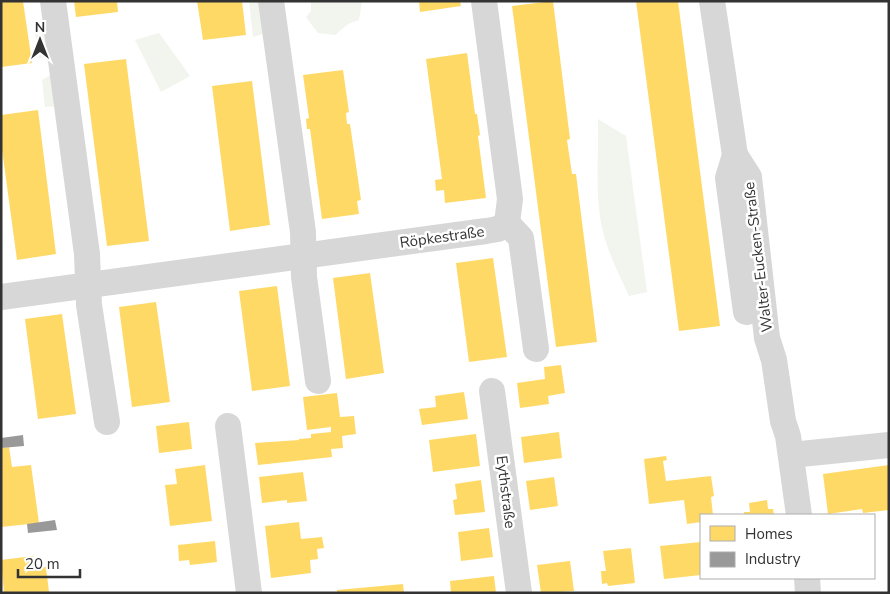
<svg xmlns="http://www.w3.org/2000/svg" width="890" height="594" viewBox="0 0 890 594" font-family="'Nunito Sans',sans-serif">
  <rect width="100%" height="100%" fill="#fff"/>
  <g fill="#f1f5ed">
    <path d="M249 1H263L268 32 253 37Z"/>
    <path d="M311 1H362L359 20 348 24 335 35 318 33 306 17 311 11Z"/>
    <path d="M49 25 53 50 39 59 34 27Z"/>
    <path d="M159 33 190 76 161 92 135 40Z"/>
    <path d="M56 72 60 106 45 107 42 80Z"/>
    <path d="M598 119 626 136 647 292 629 296C618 272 606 249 601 223 595 190 599 153 598 119Z"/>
  </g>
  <g fill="#ffd966">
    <path d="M1 1H23L32 63 1 67Z"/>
    <path d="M74 1H117L118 12 76 17Z"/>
    <path d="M197 1H242L246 35 203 40Z"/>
    <path d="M419 1H460L461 6 420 12Z"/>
    <path d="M553 1 570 139 567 140 572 174H576L597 342 556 347 512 6Z"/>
    <path d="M636 1H678L720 326 679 331Z"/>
    <path d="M467 53 475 114H477L480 135 478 136 486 198 445 203 444 190 436 191 435 180 442 179 426 59Z"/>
    <path d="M126 59 149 241 107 246 84 64Z"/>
    <path d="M343 70 349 112 346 113 347 124H350L361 200 357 201 359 214 322 219 310 129H307L306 119 309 118 303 75Z"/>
    <path d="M252 81 270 225 230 231 212 86Z"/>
    <path d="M38 110 56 254 17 260 1 142V115Z"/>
    <path d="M493 258 507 357 469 362 456 263Z"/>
    <path d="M370 273 384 373 346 379 333 278Z"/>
    <path d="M277 286 290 386 252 391 239 291Z"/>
    <path d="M156 302 170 402 132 407 119 307Z"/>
    <path d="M62 314 76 414 38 419 25 319Z"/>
    <path d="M561 365 565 393 548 396 549 404 520 408 517 383 545 379 544 367Z"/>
    <path d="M464 392 468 419 422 425 419 409 436 407 435 396Z"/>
    <path d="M337 393 340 417 354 416 356 434 342 436 343 448 331 449 332 457 258 465 255 443 299 440V439L311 438V434L331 432V427L307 430 303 397Z"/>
    <path d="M189 422 192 449 159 453 156 426Z"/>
    <path d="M559 432 562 458 524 463 521 437Z"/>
    <path d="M476 434 480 466 433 472 429 440Z"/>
    <path d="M9 447 12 467 31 465 39 523 1 527V448Z"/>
    <path d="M666 456 667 460 663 461 666 481 711 476 714 496 711 497 713 515H701V522L687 524 684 500 649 504 644 459Z"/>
    <path d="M205 465 212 521 170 526 165 485 177 484 175 469Z"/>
    <path d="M889 465V510L863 513 862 509 828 514 823 474Z"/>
    <path d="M303 472 307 501 287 503V500L262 503 259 477Z"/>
    <path d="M554 477 558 506 530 510 526 481Z"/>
    <path d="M481 480 485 512 455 515 453 500 457 499 455 484Z"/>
    <path d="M767 500 768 509H773L774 515H744V512H750L749 503Z"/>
    <path d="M299 522 301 539 322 537 324 548 317 549 318 559 310 560 311 573 271 578 265 526Z"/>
    <path d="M489 528 493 557 461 561 458 532Z"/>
    <path d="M215 541 217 562 190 565 189 560 179 561 178 545Z"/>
    <path d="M701 542V575L664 579 660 546Z"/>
    <path d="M631 548 635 583 608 586 607 583 602 584 601 571H606L603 551Z"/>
    <path d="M33 556 34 568 46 567 49 592 4 593 1 560Z"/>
    <path d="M570 561 574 591 541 593 537 565Z"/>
    <path d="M494 576 496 593H451L450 581Z"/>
    <path d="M403 584 404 593H337V590Z"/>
  </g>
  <g fill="#999">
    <path d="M23 435 24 446 1 448V438Z"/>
    <path d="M55 520 57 530 28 533 27 524Z"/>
  </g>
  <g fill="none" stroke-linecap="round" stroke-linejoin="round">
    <g stroke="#d7d7d7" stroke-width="26">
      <path d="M53 1 87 254 89 305 107 422"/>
      <path d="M271 1 303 232 304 277 318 381"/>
      <path d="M484 1 510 199 507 223"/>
      <path d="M712 1 735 155 749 177 767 338 774 360 783 421 788 436 799 515"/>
      <path d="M735 155 728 178 746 312"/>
      <path d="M507 223 521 238 536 349"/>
      <path d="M1 297 486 231 498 229 507 223"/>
      <path d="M492 391 519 593"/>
      <path d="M228 426 249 593"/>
      <path d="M791 455 889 445"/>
      <path d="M807 578 808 593"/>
    </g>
  </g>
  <g text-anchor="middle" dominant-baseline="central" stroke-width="5" stroke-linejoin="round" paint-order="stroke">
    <g font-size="15" fill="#333" stroke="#fff">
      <text transform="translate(442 237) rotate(-8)">Röpkestraße</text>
      <text transform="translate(758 257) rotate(-97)">Walter-Eucken-Straße</text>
      <text transform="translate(506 492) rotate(83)">Eythstraße</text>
    </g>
  </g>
  <rect width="890" height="594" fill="none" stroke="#333333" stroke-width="5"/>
  <rect x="700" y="514" width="175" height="65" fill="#ffffff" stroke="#adadad"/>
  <rect x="710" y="526" width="25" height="15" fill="#ffd966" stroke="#adadad"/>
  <text x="745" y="539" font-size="15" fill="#333333">Homes</text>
  <rect x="710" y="552" width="25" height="15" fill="#999999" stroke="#adadad"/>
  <text x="745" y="564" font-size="15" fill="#333333">Industry</text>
  <g transform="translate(40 40)" stroke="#ffffff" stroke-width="4" paint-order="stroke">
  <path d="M0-4L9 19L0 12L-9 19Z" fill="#333333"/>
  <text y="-8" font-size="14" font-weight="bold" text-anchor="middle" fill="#333333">N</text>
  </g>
  <path d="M18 569v8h62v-8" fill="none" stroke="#333333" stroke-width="2.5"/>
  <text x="25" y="569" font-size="15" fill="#333333" stroke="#ffffff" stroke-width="4" paint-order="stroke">20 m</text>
</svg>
